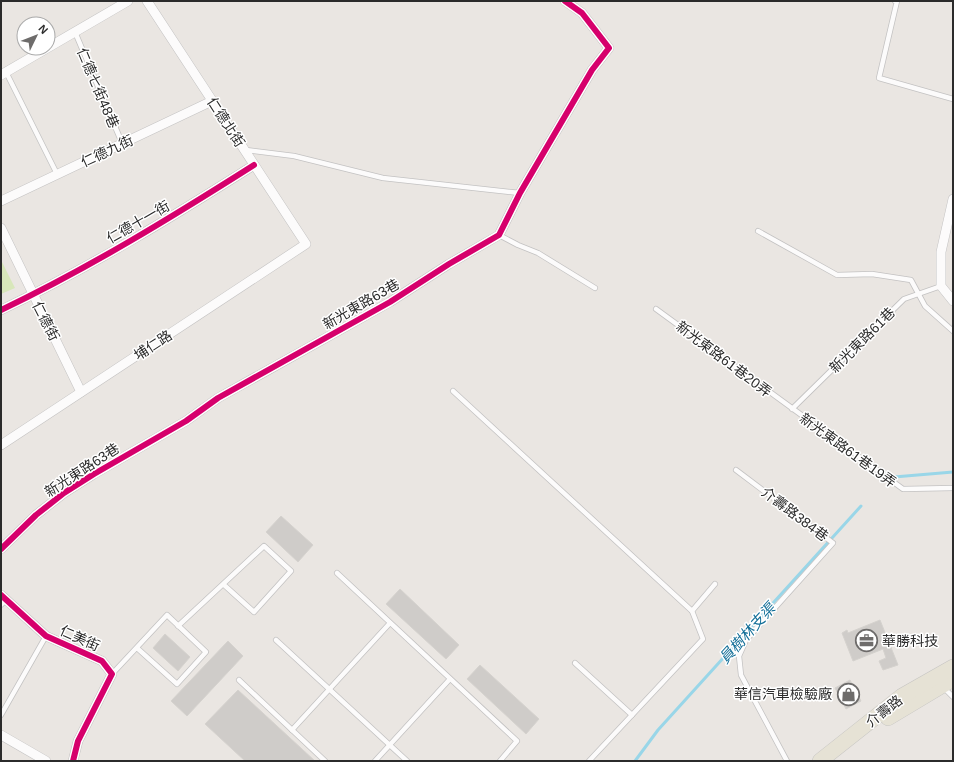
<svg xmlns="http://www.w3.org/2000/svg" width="954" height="762" viewBox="0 0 954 762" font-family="Helvetica,'Noto Sans TC',sans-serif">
  <rect width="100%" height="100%" fill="#eae6e2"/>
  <path fill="#d8e7ba" d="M1 260 15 288 1 294Z"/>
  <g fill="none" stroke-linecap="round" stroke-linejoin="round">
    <g stroke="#99d6e8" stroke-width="3">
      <path d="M894 477 953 472"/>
      <path d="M635 761 658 730 861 506"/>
    </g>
  </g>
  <g fill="#cfccc9" stroke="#d5d2ce">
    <path d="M281 516 313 545 298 562 266 532Z"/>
    <path d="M400 589 459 645 446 659 386 604Z"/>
    <path d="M880 620 898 665 883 670 879 661 886 658 883 649 853 661 842 633 847 630 848 633Z"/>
    <path d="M165 634 190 657 178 671 153 648Z"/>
    <path d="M228 641 243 656 187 716 171 701Z"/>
    <path d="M480 665 539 719 526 734 467 679Z"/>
    <path d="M850 680 861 701 846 709 835 688Z"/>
    <path d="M238 690 315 761H245L205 724Z"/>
  </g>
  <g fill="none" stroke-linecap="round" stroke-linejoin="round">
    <defs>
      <g id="service">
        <path d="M895 1H897L879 78 953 99"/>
        <path d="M75 32 122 143"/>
        <path d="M6 72 57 174"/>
        <path d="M246 150 294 156 383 178 520 193"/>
        <path d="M758 231 837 275 872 274 911 280 925 306 953 331"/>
        <path d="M499 235 518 245 538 253 595 288"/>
        <path d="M656 309 903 489 953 488"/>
        <path d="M453 391 692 611"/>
        <path d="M792 409 904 299 941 286"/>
        <path d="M736 470 833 543 746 640 739 656 741 675 787 761"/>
        <path d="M337 573 517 741 500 761"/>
        <path d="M1 605 6 600"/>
        <path d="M178 626 264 546 291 571 254 612 223 584"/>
        <path d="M276 640 407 761"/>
        <path d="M575 663 632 715"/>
        <path d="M112 674 167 615 206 652 177 684 137 648"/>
        <path d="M239 680 325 761"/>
        <path d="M944 688 953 697"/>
        <path d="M1 715 46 636"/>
        <path d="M292 730 390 623"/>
        <path d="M375 761 450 679"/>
        <path d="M589 761 703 639 692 611 715 584"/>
      </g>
      <g id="minor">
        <path d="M1 75 128 1"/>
        <path d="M953 199 941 252V286L953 301"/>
        <path d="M1 201 212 101"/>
        <path d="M1 228 81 392"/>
        <path d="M1 310C89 268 172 217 254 165"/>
        <path d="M1 445 306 244 147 1"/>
        <path d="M1 549 36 515 64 493 94 474 186 421 218 398 390 302 449 264 499 235 520 193 592 70 609 48 582 13 565 1"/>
        <path d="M1 595 46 636 102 661 112 674 78 741 73 761"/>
        <path d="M1 735 46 761"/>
      </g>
      <g id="primary">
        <path d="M888 718 953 679"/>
        <path d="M820 761 902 696 953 667"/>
      </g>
    </defs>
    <use href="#service" stroke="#c3c2c2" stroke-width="6"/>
    <use href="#minor" stroke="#c3c2c2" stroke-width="10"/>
    <use href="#primary" stroke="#c5c4c2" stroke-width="16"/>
    <use href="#service" stroke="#fcfbfb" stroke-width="4.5"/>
    <use href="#minor" stroke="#fcfbfb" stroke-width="9"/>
    <use href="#primary" stroke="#e6e2d5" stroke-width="15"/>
    <defs>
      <g id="cycleway">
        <path d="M1 310C89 268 172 217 254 165"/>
        <path d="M1 549 36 515 64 493 94 474 186 421 218 398 390 302 449 264 499 235 520 193 592 70 609 48 582 13 565 1"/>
        <path d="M1 595 46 636 102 661 112 674 78 741 73 761"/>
      </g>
    </defs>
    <use href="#cycleway" stroke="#fff" stroke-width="8"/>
    <use href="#cycleway" stroke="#d6006c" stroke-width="6"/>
  </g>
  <defs>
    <symbol id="office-ring" viewBox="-11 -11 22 22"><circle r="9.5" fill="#fff" stroke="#6e6c6b" stroke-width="1.5"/><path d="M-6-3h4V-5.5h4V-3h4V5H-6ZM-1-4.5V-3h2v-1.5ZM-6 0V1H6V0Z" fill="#6e6c6b"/></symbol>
    <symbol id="shop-ring" viewBox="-11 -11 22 22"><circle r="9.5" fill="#fff" stroke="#6e6c6b" stroke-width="1.5"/><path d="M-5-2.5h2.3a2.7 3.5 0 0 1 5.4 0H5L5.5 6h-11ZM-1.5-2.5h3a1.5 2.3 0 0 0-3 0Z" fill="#6e6c6b"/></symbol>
  </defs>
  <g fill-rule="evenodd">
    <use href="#office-ring" x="854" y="628" width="25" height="25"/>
    <use href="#shop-ring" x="836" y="682" width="25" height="25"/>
  </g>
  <g text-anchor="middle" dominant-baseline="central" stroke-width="3" stroke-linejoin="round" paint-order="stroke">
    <g font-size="14" fill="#2b2b2b" stroke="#fff">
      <text transform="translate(98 88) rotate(67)">仁德七街48巷</text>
      <text transform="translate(226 122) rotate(57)">仁德北街</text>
      <text transform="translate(107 151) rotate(-25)">仁德九街</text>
      <text transform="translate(138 222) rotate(-30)">仁德十一街</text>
      <text transform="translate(361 304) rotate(-30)">新光東路63巷</text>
      <text transform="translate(46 321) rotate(63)">仁德街</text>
      <text transform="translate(862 340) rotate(-45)">新光東路61巷</text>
      <text transform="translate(153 345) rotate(-33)">埔仁路</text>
      <text transform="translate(724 359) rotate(37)">新光東路61巷20弄</text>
      <text transform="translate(848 450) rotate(36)">新光東路61巷19弄</text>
      <text transform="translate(82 470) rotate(-33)">新光東路63巷</text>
      <text transform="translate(795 514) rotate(37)">介壽路384巷</text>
      <text transform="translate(80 638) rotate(24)">仁美街</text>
      <text transform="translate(884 711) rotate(-38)">介壽路</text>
    </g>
    <g font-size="14" fill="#2b2b2b" stroke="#fff" text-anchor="start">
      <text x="882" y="641">華勝科技</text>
      <text x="832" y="694" text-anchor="end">華信汽車檢驗廠</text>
    </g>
    <g font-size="15" font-style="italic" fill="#136f98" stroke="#fff">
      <text transform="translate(747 633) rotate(-48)">員樹林支渠</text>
    </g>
  </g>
  <rect width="954" height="762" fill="none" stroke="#2b2b2b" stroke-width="4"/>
  <g transform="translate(36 36) rotate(47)"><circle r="19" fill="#ffffff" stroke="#aaaaaa"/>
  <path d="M0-3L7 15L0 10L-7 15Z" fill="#6e6c6b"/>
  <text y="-6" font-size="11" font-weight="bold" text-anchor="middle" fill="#2b2b2b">N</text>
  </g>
</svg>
